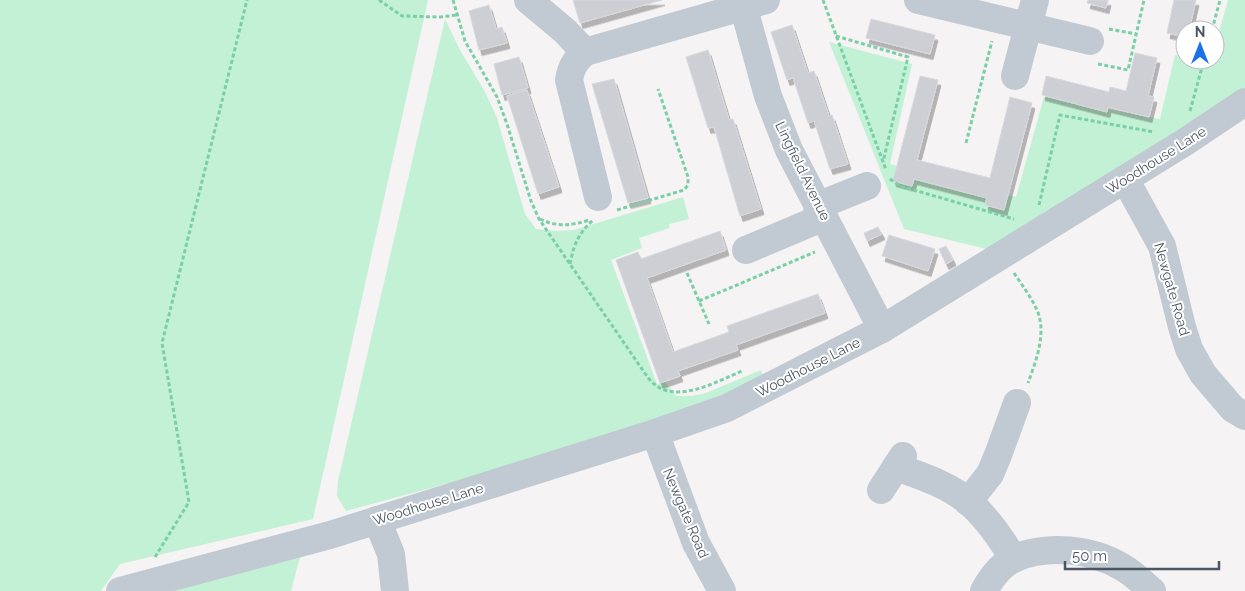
<svg xmlns="http://www.w3.org/2000/svg" width="1245" height="591" viewBox="0 0 1245 591" font-family="Raleway,sans-serif">
  <defs>
    <filter id="shadow"><feDropShadow dx="3" dy="5.5" stdDeviation="0" flood-color="#0004"/></filter>
  </defs>
  <rect width="100%" height="100%" fill="#f5f3f3"/>
  <g fill="#c3f1d5">
    <path d="M0 0H428L313 519 120 564 101 591H0Z"/>
    <path d="M1228 0H1245V94L991 250 904 229 829 42 912 64 890 164 1016 197 1044 97 1160 119 1175 55 1185 57V60H1200L1210 62 1211 60H1215V46Z"/>
    <path d="M445 19 460 50 485 92 497 118 525 214 536 229 556 231 574 230 683 197 689 219 669 224 670 228 639 238 642 248 611 260 657 384 665 382 676 396H692L706 393 761 370 765 381 652 428 346 511 337 496 338 481Z"/>
    <path d="M301 553 291 591H161Z"/>
  </g>
  <g fill="#cdcfd5" stroke="#d7d9de" filter="url(#shadow)">
    <path d="M573 0H662L580 23Z"/>
    <path d="M1088 0H1108L1106 8 1087 3Z"/>
    <path d="M1174 0H1196L1189 30H1185V37L1167 33Z"/>
    <path d="M489 5 496 29 502 27 507 43 479 50 469 11Z"/>
    <path d="M871 19 935 35 930 54 866 38Z"/>
    <path d="M792 25 808 73 814 71 829 116 832 115 848 164 830 169 814 121 808 123 793 78 787 80 771 32Z"/>
    <path d="M708 50 729 120 733 119 761 209 740 216 714 127 708 128 686 57Z"/>
    <path d="M1135 53 1157 58 1148 96 1154 97 1149 117 1108 107 1107 112 1042 95 1046 76 1109 92 1110 87 1126 91Z"/>
    <path d="M519 57 528 88 502 95 494 64Z"/>
    <path d="M920 76 938 80 917 160 990 178 1010 97 1032 103 1004 210 985 205 987 198 914 179 912 186 893 181Z"/>
    <path d="M614 79 648 198 628 203 592 84Z"/>
    <path d="M527 90 559 187 538 194 507 96Z"/>
    <path d="M878 227 882 234 867 241 864 233Z"/>
    <path d="M720 231 726 250 647 278 673 352 729 332 727 326 818 294 825 313 736 345 738 350 678 371 680 376 660 383 616 260 638 252 641 259Z"/>
    <path d="M889 235 935 249 928 271 882 256Z"/>
    <path d="M946 246 953 260 946 264 939 249Z"/>
  </g>
  <g fill="none" stroke-linecap="round" stroke-linejoin="round">
    <g stroke="#7ad0a6" stroke-width="3" stroke-dasharray="4 2.5" stroke-linecap="butt">
      <path d="M379 0 402 16 440 17 457 15"/>
      <path d="M453 0 465 41 497 97 507 124 531 201 539 219 644 372C647 376 650 381 654 384 678 404 718 381 742 371"/>
      <path d="M823 0 886 170"/>
      <path d="M1109 29 1136 34"/>
      <path d="M1212 30 1220 0"/>
      <path d="M836 36 908 57 883 162"/>
      <path d="M1098 64 1128 70 1144 0"/>
      <path d="M1190 111 1204 60"/>
      <path d="M966 143 992 41"/>
      <path d="M890 179 900 186 1014 219"/>
      <path d="M1039 205 1060 115 1154 132"/>
      <path d="M617 210 684 190 688 185V177L658 89"/>
      <path d="M540 219C557 227 571 226 589 220"/>
      <path d="M570 264C574 244 578 234 593 220"/>
      <path d="M687 273 709 324"/>
      <path d="M1014 273C1022 285 1031 297 1037 310 1047 333 1036 361 1028 383"/>
      <path d="M699 301 815 252"/>
      <path d="M155 557 189 502 162 343 247 0"/>
    </g>
    <g stroke="#c1cad2" stroke-width="28">
      <path d="M528 0 565 31 585 52"/>
      <path d="M918 0 1090 41"/>
      <path d="M743 5 768 96 789 150 882 329"/>
      <path d="M1015 76 1035 0"/>
      <path d="M1125 179 1162 246 1182 327 1189 349 1203 374 1233 409 1245 416"/>
      <path d="M598 197 569 80C571 67 575 61 585 52L766 0"/>
      <path d="M817 206 867 186"/>
      <path d="M746 250 824 217"/>
      <path d="M655 433 696 543 722 591"/>
      <path d="M896 467C921 476 950 485 970 503 988 519 1001 539 1014 559"/>
      <path d="M881 490 903 456"/>
      <path d="M968 502 990 474 998 455 1017 403"/>
      <path d="M377 520 391 554 395 591"/>
      <path d="M120 591 330 535 655 433 727 408 882 329 1185 142 1245 102"/>
      <path d="M984 591C991 578 1002 564 1015 558 1048 544 1092 549 1122 567 1133 573 1143 583 1152 591"/>
    </g>
  </g>
  <g text-anchor="middle" dominant-baseline="central" stroke-width="4" stroke-linejoin="round" paint-order="stroke">
    <g font-size="14" fill="#4a5661" stroke="#fff">
      <text transform="translate(1156 160) rotate(-32)">Woodhouse Lane</text>
      <text transform="translate(803 171) rotate(64)">Lingfield Avenue</text>
      <text transform="translate(1172 289) rotate(74)">Newgate Road</text>
      <text transform="translate(808 367) rotate(-27)">Woodhouse Lane</text>
      <text transform="translate(428 504) rotate(-17)">Woodhouse Lane</text>
      <text transform="translate(686 513) rotate(67)">Newgate Road</text>
    </g>
  </g>
  <g transform="translate(1200 45)"><circle r="24" fill="#ffffff" stroke="#b7bbc0"/>
  <path d="M0-4L9 19L0 12L-9 19Z" fill="#1a73e8"/>
  <text y="-8" font-size="14" font-weight="bold" text-anchor="middle" fill="#4a5661">N</text>
  </g>
  <path d="M1065 561v8h154v-8" fill="none" stroke="#4a5661" stroke-width="2.5"/>
  <text x="1072" y="561" font-size="15" fill="#4a5661" stroke="#ffffff" stroke-width="4" paint-order="stroke">50 m</text>
</svg>
